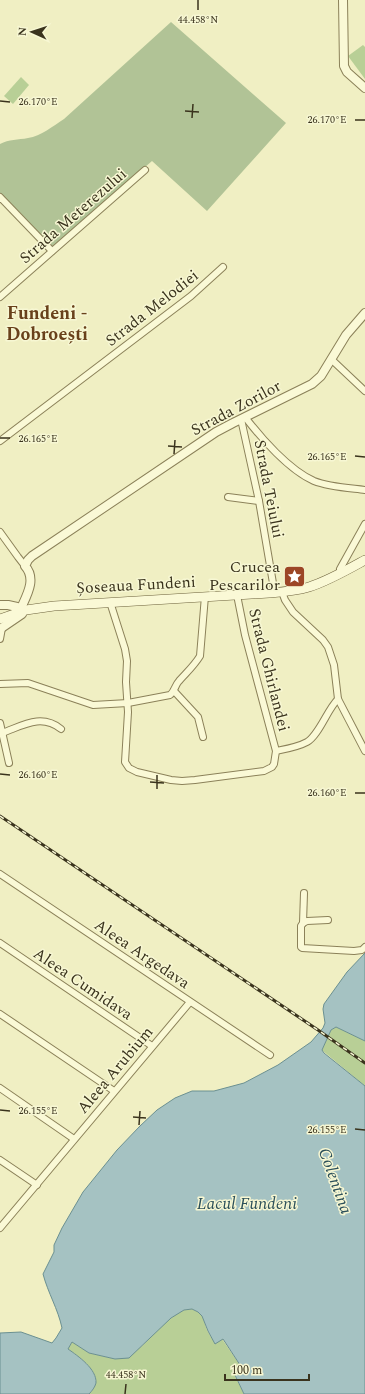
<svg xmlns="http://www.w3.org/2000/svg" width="365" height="1394" viewBox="0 0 365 1394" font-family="Spectral,serif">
  <rect width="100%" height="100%" fill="#f0efc3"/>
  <g fill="#b8cf96">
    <path d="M363 45 365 47V79L348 56Z"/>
    <path d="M21 77 29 85 13 104 4 96Z"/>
    <path d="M336 1027 365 1041V1086L323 1051 322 1050 331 1030Z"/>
    <path d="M192 1309C205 1314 203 1321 208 1332 210 1336 213 1340 215 1343L222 1339 242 1368 234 1374 244 1394H89C92 1391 95 1387 96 1383 97 1369 78 1356 68 1349L72 1342 89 1353 115 1359 142 1346 165 1323 179 1312 184 1310Z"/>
  </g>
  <path fill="#b1c396" d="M171 22 286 123 207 211 152 161 53 247 0 193V144C9 139 18 140 28 138 41 136 53 126 64 119Z"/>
  <path fill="#a5c2c2" stroke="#6b9091" d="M365 953V1041L336 1027 331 1030 322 1050 324 1053 365 1086V1394H244L234 1373 242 1368 223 1339 215 1344 208 1331 202 1316 198 1312 192 1309 184 1310 171 1318 129 1358 115 1359 89 1353 72 1342 68 1349C78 1356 97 1369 96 1383 95 1387 92 1391 89 1394H0V1333L21 1332 52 1343 56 1338 62 1328C58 1309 48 1293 43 1274L54 1252V1245L62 1228 83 1192 117 1150 140 1126 157 1110 175 1098 192 1091H214L244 1083 278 1065 311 1042 323 1028 325 1023 323 1009 324 1004 347 972Z"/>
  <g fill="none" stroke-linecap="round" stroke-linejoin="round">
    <defs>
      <g id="minor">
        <path d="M0 197 52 251"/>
        <path d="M0 297 145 170"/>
        <path d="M331 359 365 391"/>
        <path d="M245 417C261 438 289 470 314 481 329 487 349 488 365 490"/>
        <path d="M241 419 259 501 274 589"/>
        <path d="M0 441 191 296 223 267"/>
        <path d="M228 497 259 501"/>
        <path d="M0 532 18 557 25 566"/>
        <path d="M340 569 365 524"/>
        <path d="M282 592 285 600 293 612 323 640 328 647 334 665 338 699 365 751"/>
        <path d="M110 602 125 649 127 661 126 682 128 712 125 762 129 768 137 772 171 780 182 781 195 780 264 771 272 767 274 764 276 751 245 635 237 595"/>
        <path d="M0 639 2 628"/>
        <path d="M0 684 28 683 93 705 128 703 170 695C175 691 175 685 179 681 186 673 194 666 200 656L205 596"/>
        <path d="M174 691 198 717 203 737"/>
        <path d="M0 723 9 763"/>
        <path d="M2 733C22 726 41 713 61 729"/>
        <path d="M276 751C286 749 298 747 307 742 319 735 327 710 338 699"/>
        <path d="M0 874 270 1055"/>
        <path d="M328 920 307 921 303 923 301 926V947L302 948 354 951 362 950 365 947"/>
        <path d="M303 923 304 893"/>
        <path d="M0 943 152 1046"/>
        <path d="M0 1014 114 1091"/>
        <path d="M0 1088 74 1139"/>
        <path d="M0 1160 37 1185"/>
        <path d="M0 1228 190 1002"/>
      </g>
      <g id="tertiary">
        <path d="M343 0 344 66 347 72 365 88"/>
        <path d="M0 605H8L17 607"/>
        <path d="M22 606C28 593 36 578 25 566L28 560 32 556 216 432 233 423 312 384 321 376 346 335 365 313"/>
        <path d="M0 629 22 614"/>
      </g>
      <path id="secondary" d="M0 619 26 610 54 606 269 593C282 592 296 591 309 587 328 581 347 570 365 560"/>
    </defs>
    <use href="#minor" stroke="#8b8159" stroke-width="8"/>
    <use href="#tertiary" stroke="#8b8159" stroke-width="10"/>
    <use href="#secondary" stroke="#6d623c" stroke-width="10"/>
    <use href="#minor" stroke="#faf9d6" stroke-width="6"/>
    <use href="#tertiary" stroke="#faf9d6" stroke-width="8"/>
    <use href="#secondary" stroke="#faf9d6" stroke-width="9"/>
    <defs>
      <path id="rail" d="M0 816 318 1030 365 1063"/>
    </defs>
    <use href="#rail" stroke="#3a331d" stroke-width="3"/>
    <use href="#rail" stroke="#f7f7d3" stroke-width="1.5" stroke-dasharray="4.5" stroke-linecap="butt"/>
  </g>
  <path fill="none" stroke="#3a331d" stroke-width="1.5" d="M198 10V0M0 101 10 102M185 111 199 112M192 118 193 104M355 120H365M0 438H10M168 446 182 447M174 454 175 440M355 456 365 457M0 774 10 775M150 782 164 783M157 789V775M355 793H365M0 1110 10 1111M133 1117 146 1118M139 1125 140 1111M355 1129 365 1130M125 1394 126 1384"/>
  <defs>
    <symbol id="sight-square" viewBox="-11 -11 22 22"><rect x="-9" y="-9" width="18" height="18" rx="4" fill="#9c4626" stroke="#f7f7d3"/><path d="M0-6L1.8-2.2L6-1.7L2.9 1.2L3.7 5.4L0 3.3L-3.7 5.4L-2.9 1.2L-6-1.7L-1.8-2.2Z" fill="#fff"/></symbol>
  </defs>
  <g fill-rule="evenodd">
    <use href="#sight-square" x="282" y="564" width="25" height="25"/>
  </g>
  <g text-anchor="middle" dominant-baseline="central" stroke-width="3" stroke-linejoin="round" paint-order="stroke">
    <g font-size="16" fill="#3a331d" stroke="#f7f7d3">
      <text transform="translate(73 216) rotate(-41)">Strada Meterezului</text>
      <text transform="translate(152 308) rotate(-38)">Strada Melodiei</text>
      <text transform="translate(236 408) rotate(-28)">Strada Zorilor</text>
      <text transform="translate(269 489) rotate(79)">Strada Teiului</text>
      <text transform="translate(136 585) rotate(-3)">Șoseaua Fundeni</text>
      <text transform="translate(269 670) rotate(76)">Strada Ghirlandei</text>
      <text transform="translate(142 954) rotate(34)">Aleea Argedava</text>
      <text transform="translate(83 984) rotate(34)">Aleea Cumidava</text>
      <text transform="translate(115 1070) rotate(-50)">Aleea Arubium</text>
    </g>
    <g font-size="16" fill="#3a331d" stroke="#f7f7d3" text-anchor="end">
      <text x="280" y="567">Crucea<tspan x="280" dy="18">Pescarilor</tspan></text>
    </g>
    <g font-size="17" font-style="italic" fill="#2c505a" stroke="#f7f7d3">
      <text transform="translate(335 1181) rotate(70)">Colentina</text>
      <text x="247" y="1204">Lacul Fundeni</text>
    </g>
    <g font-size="18" font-weight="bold" fill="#69411b" stroke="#f7f7d3">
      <text x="47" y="313">Fundeni -<tspan x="47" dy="21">Dobroești</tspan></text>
    </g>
  </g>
  <g font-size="10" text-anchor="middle" fill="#3a331d" stroke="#f7f7d3" stroke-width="3" stroke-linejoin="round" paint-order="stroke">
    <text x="198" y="23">44.458°N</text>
    <text x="38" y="105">26.170°E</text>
    <text x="327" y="123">26.170°E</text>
    <text x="38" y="442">26.165°E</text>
    <text x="327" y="460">26.165°E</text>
    <text x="38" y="778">26.160°E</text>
    <text x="327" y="796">26.160°E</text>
    <text x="38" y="1114">26.155°E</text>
    <text x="327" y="1133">26.155°E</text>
    <text x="126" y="1378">44.458°N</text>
  </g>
  <g transform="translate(32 32) rotate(273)" stroke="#f7f7d3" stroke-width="3" paint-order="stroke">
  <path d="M0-3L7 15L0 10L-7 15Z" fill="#3a331d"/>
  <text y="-6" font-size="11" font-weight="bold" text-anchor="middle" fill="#3a331d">N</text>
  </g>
  <path d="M225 1374v6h84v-6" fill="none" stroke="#3a331d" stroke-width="2"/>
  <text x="231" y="1374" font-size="12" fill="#3a331d" stroke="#f7f7d3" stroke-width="3" paint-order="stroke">100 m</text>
</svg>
